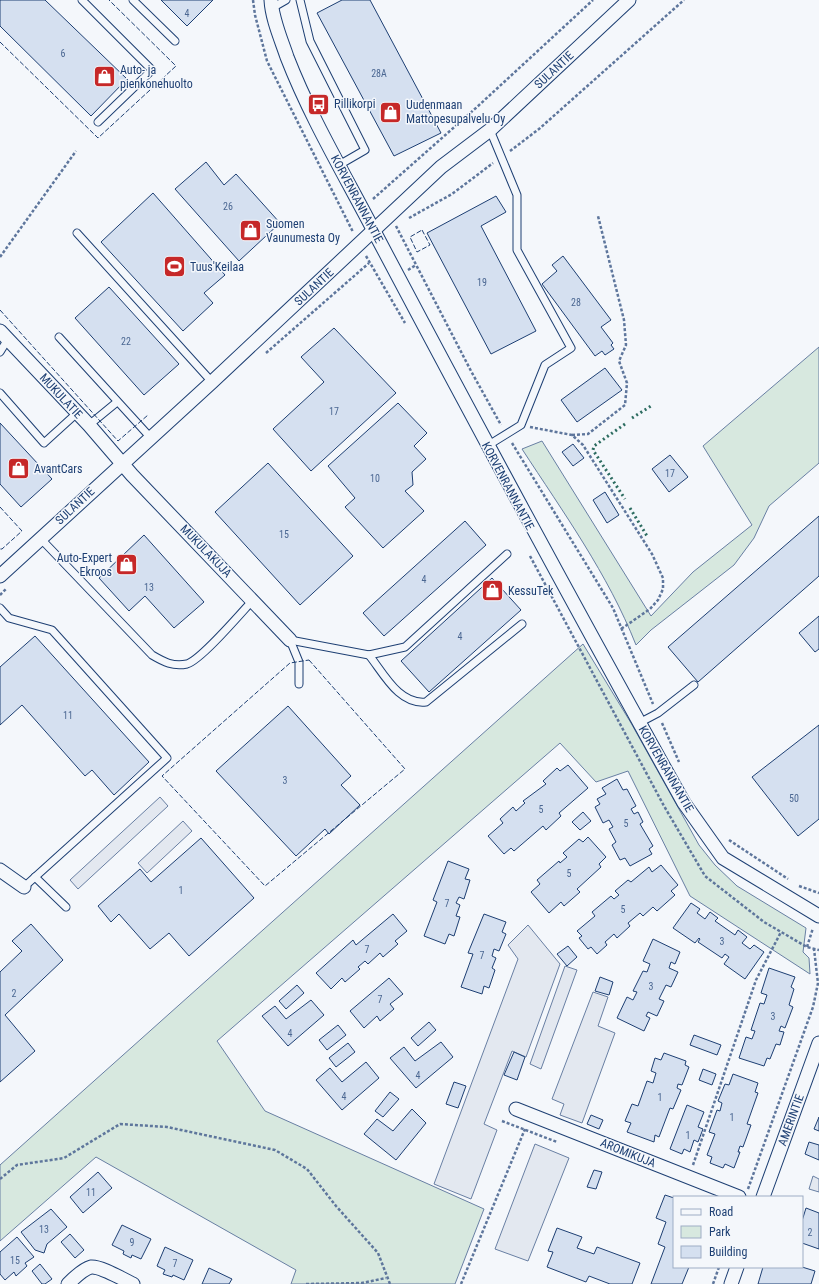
<svg xmlns="http://www.w3.org/2000/svg" width="819" height="1284" viewBox="0 0 819 1284" font-family="'Roboto Condensed',sans-serif">
  <rect width="100%" height="100%" fill="#f4f7fb"/>
  <g fill="#d7e8df" stroke="#687fa3">
    <path d="M819 347V463L769 506 754 538 734 565 651 630 636 645C608 574 563 512 522 449L542 441 651 616 693 572 752 525 703 446Z"/>
    <path d="M583 644 631 723 699 845 715 865 737 886 806 928 803 952 809 958 810 974 690 896 628 771 596 782 560 743 217 1041 265 1111 484 1209 455 1284H291L296 1270 96 1157 0 1241V1165Z"/>
  </g>
  <g fill="#e3e8f0" stroke="#687fa3">
    <path d="M160 797 168 806 78 889 70 880Z"/>
    <path d="M183 821 192 831 147 873 138 863Z"/>
    <path d="M528 925 560 964 526 1057 512 1051 484 1124 497 1130 471 1199 434 1184 518 959 508 945Z"/>
    <path d="M565 966 577 970 541 1069 530 1064Z"/>
    <path d="M593 992 608 997 598 1026 615 1033 582 1123 560 1115 564 1104 552 1099Z"/>
    <path d="M535 1144 569 1158 528 1261 495 1249Z"/>
    <path d="M813 1176 819 1179V1192L809 1189Z"/>
  </g>
  <g fill="#d5e0f0" stroke="#1d3f73">
    <path d="M0 0H45L127 79 91 116 0 26Z"/>
    <path d="M161 0H213L187 26Z"/>
    <path d="M342 0H370L441 133 394 156 317 13Z"/>
    <path d="M206 162 224 185 236 174 280 223 239 261 175 189Z"/>
    <path d="M153 193 225 275 204 293 213 303 183 331 101 242Z"/>
    <path d="M496 196 506 212 481 226 536 331 491 354 427 233Z"/>
    <path d="M563 256 611 320 601 327 613 343 611 345 614 349 605 355 602 351 595 356 542 284 557 271 552 265Z"/>
    <path d="M109 287 179 364 144 395 75 318Z"/>
    <path d="M334 328 396 393 311 471 273 429 324 382 301 357Z"/>
    <path d="M605 368 622 390 577 422 561 400Z"/>
    <path d="M398 403 427 433 414 446 426 459 412 472 413 485 405 491 424 511 383 548 345 507 355 498 328 466Z"/>
    <path d="M0 423 52 479 21 507 0 484Z"/>
    <path d="M573 444 584 458 573 466 562 452Z"/>
    <path d="M670 455 688 477 669 492 652 469Z"/>
    <path d="M268 463 353 556 300 605 215 512Z"/>
    <path d="M605 492 619 515 607 523 593 500Z"/>
    <path d="M819 516V576L698 682 668 647Z"/>
    <path d="M465 521 486 545 384 636 363 613Z"/>
    <path d="M144 535 204 602 174 628 145 596 129 611 99 578Z"/>
    <path d="M492 578 521 610 429 692 401 661Z"/>
    <path d="M819 616V649L815 652 799 633Z"/>
    <path d="M35 636 149 762 114 795 92 770 85 776 22 705 0 725V667Z"/>
    <path d="M288 706 351 776 341 785 360 805 329 834 325 829 296 856 216 771Z"/>
    <path d="M819 725V819L798 836 752 777Z"/>
    <path d="M568 765 588 788 559 813 561 816 546 830 543 826 514 851 511 848 504 854 488 836 503 823 500 819 513 807 516 811 525 803 523 801 546 784 543 781 557 768 560 771Z"/>
    <path d="M617 779 623 790 627 789 636 806 631 809 634 814 638 812 643 822 640 824 653 846 649 849 652 854 630 866 625 858 620 860 612 845 616 842 609 829 613 827 609 820 603 823 595 807 600 804 597 799 606 794 602 788Z"/>
    <path d="M583 812 591 821 580 830 572 822Z"/>
    <path d="M588 837 606 857 599 864 601 867 577 889 580 892 564 906 561 902 549 913 531 892 540 884 537 880 559 861 560 863 567 857 563 853 579 839 583 842Z"/>
    <path d="M201 838 254 898 189 956 169 933 150 949 119 914 111 922 98 906 140 869 151 882Z"/>
    <path d="M448 861 469 869 465 879 470 880 464 899 459 897 456 903 460 905 456 916 460 917 454 936 449 934 445 944 424 936 437 902 433 900Z"/>
    <path d="M661 865 678 885 671 891 675 895 657 911 653 907 643 916 640 913 628 923 630 926 617 938 614 934 605 942 607 945 597 954 591 947 588 949 579 938 582 936 577 931 595 916 592 912 611 896 614 899 619 895 615 891 628 880 631 882 649 867 652 872Z"/>
    <path d="M691 903 700 909 697 913 705 919 710 912 718 918 715 921 735 935 738 930 747 937 742 943 750 949 754 945 764 952 745 979 724 964 729 957 725 954 722 958 698 942 700 939 699 938 695 943 673 928Z"/>
    <path d="M393 914 407 931 395 941 398 944 383 957 380 953 368 964 365 961 358 967 360 969 345 982 342 978 331 989 316 973 353 940 356 945Z"/>
    <path d="M484 914 506 922 502 932 506 934 499 951 494 949 492 956 496 958 492 968 495 970 489 988 484 986 482 994 461 987 473 954 468 953Z"/>
    <path d="M31 924 63 960 5 1015 35 1051 0 1082V972L22 951 12 941Z"/>
    <path d="M653 939 680 952 675 964 671 962 669 968 678 972 671 987 666 985 659 999 664 1001 657 1016 648 1012 646 1016 650 1018 644 1031 617 1018 627 997 633 1000 637 992 633 991 643 971 647 972 650 964 643 961Z"/>
    <path d="M568 946 577 957 567 966 557 954Z"/>
    <path d="M769 968 795 977 791 987 794 989 789 1005 793 1007 785 1028 781 1026 779 1031 784 1032 780 1045 776 1044 770 1059 767 1058 764 1066 739 1058 746 1037 752 1039 755 1031 751 1030 760 1003 764 1004 767 995 761 993Z"/>
    <path d="M600 977 613 982 609 995 595 991Z"/>
    <path d="M389 978 403 994 390 1004 394 1009 380 1021 377 1016 364 1028 350 1011Z"/>
    <path d="M297 985 304 993 286 1009 279 1001Z"/>
    <path d="M311 1000 324 1015 288 1046 262 1016 275 1006 286 1019Z"/>
    <path d="M429 1022 436 1030 418 1046 411 1038Z"/>
    <path d="M338 1025 346 1035 327 1050 319 1040Z"/>
    <path d="M694 1035 721 1045 717 1055 690 1045Z"/>
    <path d="M441 1042 453 1057 416 1088 390 1058 404 1047 415 1061Z"/>
    <path d="M348 1043 355 1052 336 1067 329 1058Z"/>
    <path d="M514 1052 525 1057 517 1080 504 1075Z"/>
    <path d="M664 1053 686 1061 685 1065 689 1067 682 1085 678 1084 677 1088 681 1090 673 1109 670 1108 659 1137 655 1135 654 1142 627 1132 631 1123 625 1121 632 1104 638 1106 647 1081 653 1083 656 1073 651 1071 655 1058 661 1060Z"/>
    <path d="M366 1062 379 1078 342 1110 316 1080 330 1068 342 1082Z"/>
    <path d="M703 1069 716 1074 712 1085 699 1080Z"/>
    <path d="M733 1074 758 1083 755 1092 758 1093 747 1124 751 1125 743 1147 740 1146 738 1152H740L734 1168 725 1164 723 1168 710 1163 712 1157 707 1155 715 1134 709 1132 717 1110 720 1111 722 1103 718 1101 725 1084 729 1085Z"/>
    <path d="M454 1082 466 1086 458 1108 446 1104Z"/>
    <path d="M390 1092 399 1099 383 1117 375 1111Z"/>
    <path d="M687 1105 704 1112 698 1127 703 1129 698 1142 694 1140 690 1152 684 1149 682 1154 670 1149Z"/>
    <path d="M412 1109 426 1123 396 1160 364 1134 377 1119 393 1131Z"/>
    <path d="M591 1115 603 1120 599 1129 587 1124Z"/>
    <path d="M819 1117V1131L814 1129Z"/>
    <path d="M809 1142 819 1145V1160L805 1154Z"/>
    <path d="M594 1170 602 1172 596 1189 587 1187Z"/>
    <path d="M98 1172 112 1188 83 1213 70 1197Z"/>
    <path d="M665 1195 674 1198V1267H689L682 1284H651L665 1247 658 1244 666 1222 656 1218Z"/>
    <path d="M806 1208 819 1213V1249L802 1243V1221Z"/>
    <path d="M51 1209 67 1227 47 1244 44 1253 35 1250 21 1232Z"/>
    <path d="M122 1225 151 1239 141 1259 132 1255 131 1258 123 1254 124 1251 112 1245Z"/>
    <path d="M557 1228 582 1237 577 1248 594 1254 597 1247 640 1263 632 1284H610L589 1276 586 1282 547 1267 553 1252 548 1251Z"/>
    <path d="M70 1234 84 1250 75 1258 61 1242Z"/>
    <path d="M17 1237 34 1257 25 1263 27 1266 16 1276 14 1272 5 1280 0 1274V1252Z"/>
    <path d="M165 1247 193 1260 184 1280 173 1275 172 1277 163 1274 165 1270 157 1266Z"/>
    <path d="M40 1264 52 1279 45 1284H42L32 1271Z"/>
    <path d="M763 1267H802L815 1271 811 1284H758Z"/>
    <path d="M209 1268 232 1279 229 1284H202Z"/>
  </g>
  <g fill="none" stroke-linecap="round" stroke-linejoin="round">
    <defs>
      <g id="lane">
        <path d="M82 0 152 70 98 122"/>
        <path d="M133 0 175 41"/>
        <path d="M300 0 310 41 365 150 339 165"/>
        <path d="M272 8 286 0"/>
        <path d="M77 233 212 382"/>
        <path d="M59 337 150 437"/>
        <path d="M0 352 8 339"/>
        <path d="M0 393 44 443 77 413"/>
        <path d="M89 425 117 402"/>
        <path d="M487 446 521 425 545 365 571 348 517 250V195L490 130"/>
        <path d="M41 539 152 655C164 662 173 667 187 664 201 660 241 613 253 600"/>
        <path d="M0 608 9 618 52 630 167 758 24 887"/>
        <path d="M290 640 369 655 405 647 507 554"/>
        <path d="M290 640 299 662V684"/>
        <path d="M369 655C384 674 399 705 426 702L522 624"/>
        <path d="M639 723 658 713 694 685"/>
        <path d="M35 877 66 907"/>
      </g>
      <g id="street">
        <path d="M271 0C272 19 281 39 287 57 311 119 346 177 376 235 477 426 579 615 684 803L723 858 819 916"/>
        <path d="M0 331 89 425 132 475 290 640"/>
        <path d="M0 576 212 382 441 167 490 130 629 0"/>
        <path d="M0 870 24 887"/>
        <path d="M516 1109 739 1197"/>
        <path d="M763 1197 819 1043"/>
        <path d="M68 1284C74 1278 83 1269 91 1267 101 1266 124 1280 133 1284"/>
        <path d="M731 1284 737 1267"/>
      </g>
    </defs>
    <use href="#lane" stroke="#1d3f73" stroke-width="9"/>
    <use href="#street" stroke="#1d3f73" stroke-width="15"/>
    <g stroke="#5e769c" stroke-width="2.5" stroke-dasharray="3 2" stroke-linecap="butt">
      <path d="M253 0 255 15 267 61 353 232"/>
      <path d="M510 151 539 129 684 0"/>
      <path d="M373 199 477 107 593 0"/>
      <path d="M409 218 452 194 493 163"/>
      <path d="M396 226 471 371 501 425"/>
      <path d="M366 256 405 323"/>
      <path d="M0 257 76 151"/>
      <path d="M408 270 416 265"/>
      <path d="M266 353 369 263"/>
      <path d="M530 427 572 435 583 445 652 554 663 578V589L658 600 650 609 621 629"/>
      <path d="M572 435 588 434 625 405 627 383 619 361 626 345 624 320 598 216"/>
      <path d="M512 443 613 608 653 704"/>
      <path d="M530 556 664 806 705 876 764 922 807 947 819 950"/>
      <path d="M0 595 6 589"/>
      <path d="M662 723 679 762"/>
      <path d="M729 840 788 879"/>
      <path d="M799 886 819 893"/>
      <path d="M807 947 813 928"/>
      <path d="M502 1121 557 1142"/>
      <path d="M693 1165 756 980 781 932"/>
      <path d="M0 1179 17 1165 64 1158 120 1124 167 1127 275 1150 307 1169 336 1206 378 1253 390 1284"/>
      <path d="M748 1189 813 1007 818 983 814 949"/>
      <path d="M306 1284 362 1283 386 1278"/>
      <path d="M461 1284 525 1129"/>
      <path d="M713 1284 719 1267"/>
    </g>
    <use href="#lane" stroke="#f4f7fb" stroke-width="7"/>
    <use href="#street" stroke="#f4f7fb" stroke-width="13"/>
    <g stroke="#2c6c60" stroke-width="3" stroke-dasharray="2 3" stroke-linecap="butt">
      <path d="M632 418 651 406"/>
      <path d="M625 424 594 446 593 450 625 499"/>
      <path d="M630 508 647 536"/>
    </g>
    <g stroke="#1d3f73" stroke-width="1" stroke-dasharray="5 2" stroke-linecap="butt">
      <path d="M0 42 98 138 176 66 109 0"/>
      <path d="M422 230 430 245 417 252 410 237Z"/>
      <path d="M0 310 118 441 148 415"/>
      <path d="M0 507 22 531 2 549H0"/>
      <path d="M309 660 405 769 265 886 162 776 290 663Z"/>
    </g>
  </g>
  <defs>
    <symbol id="shop-square" viewBox="-11 -11 22 22"><rect x="-9" y="-9" width="18" height="18" rx="4" fill="#c62828" stroke="#f4f7fb"/><path d="M-5-2.5h2.3a2.7 3.5 0 0 1 5.4 0H5L5.5 6h-11ZM-1.5-2.5h3a1.5 2.3 0 0 0-3 0Z" fill="#fff"/></symbol>
    <symbol id="bus-square" viewBox="-11 -11 22 22"><rect x="-9" y="-9" width="18" height="18" rx="4" fill="#c62828" stroke="#f4f7fb"/><path d="M-5-6H5V4H4V6H2V4H-2V6H-4V4H-5ZM-3.5-4V0h7V-4ZM-3.5 1.2v1.5H-2V1.2ZM2 1.2v1.5H3.5V1.2Z" fill="#fff"/></symbol>
    <symbol id="stadium-square" viewBox="-11 -11 22 22"><rect x="-9" y="-9" width="18" height="18" rx="4" fill="#c62828" stroke="#f4f7fb"/><path d="M0-5a6.5 5 0 1 0 0 10a6.5 5 0 1 0 0-10ZM-3.5-1.8h7v3.6h-7Z" fill="#fff"/></symbol>
  </defs>
  <g fill-rule="evenodd">
    <use href="#shop-square" x="92" y="64" width="25" height="25"/>
    <use href="#bus-square" x="306" y="92" width="25" height="25"/>
    <use href="#shop-square" x="378" y="100" width="25" height="25"/>
    <use href="#shop-square" x="238" y="218" width="25" height="25"/>
    <use href="#stadium-square" x="162" y="254" width="25" height="25"/>
    <use href="#shop-square" x="6" y="456" width="25" height="25"/>
    <use href="#shop-square" x="114" y="552" width="25" height="25"/>
    <use href="#shop-square" x="480" y="578" width="25" height="25"/>
  </g>
  <g text-anchor="middle" dominant-baseline="central" stroke-width="3" stroke-linejoin="round" paint-order="stroke">
    <g font-size="10" fill="#4b6792">
      <text x="187" y="13">4</text>
      <text x="63" y="53">6</text>
      <text x="379" y="73">28A</text>
      <text x="228" y="206">26</text>
      <text x="482" y="282">19</text>
      <text x="576" y="302">28</text>
      <text x="126" y="341">22</text>
      <text x="334" y="411">17</text>
      <text x="670" y="473">17</text>
      <text x="375" y="478">10</text>
      <text x="284" y="534">15</text>
      <text x="424" y="579">4</text>
      <text x="149" y="587">13</text>
      <text x="460" y="636">4</text>
      <text x="68" y="715">11</text>
      <text x="285" y="780">3</text>
      <text x="794" y="798">50</text>
      <text x="541" y="809">5</text>
      <text x="626" y="823">5</text>
      <text x="569" y="873">5</text>
      <text x="181" y="890">1</text>
      <text x="447" y="903">7</text>
      <text x="623" y="909">5</text>
      <text x="722" y="941">3</text>
      <text x="367" y="949">7</text>
      <text x="482" y="955">7</text>
      <text x="651" y="986">3</text>
      <text x="14" y="993">2</text>
      <text x="380" y="999">7</text>
      <text x="773" y="1016">3</text>
      <text x="290" y="1033">4</text>
      <text x="418" y="1075">4</text>
      <text x="344" y="1096">4</text>
      <text x="660" y="1097">1</text>
      <text x="732" y="1117">1</text>
      <text x="688" y="1135">1</text>
      <text x="91" y="1192">11</text>
      <text x="44" y="1229">13</text>
      <text x="810" y="1232">2</text>
      <text x="132" y="1242">9</text>
      <text x="15" y="1260">15</text>
      <text x="175" y="1263">7</text>
    </g>
    <g font-size="12" fill="#1d3f73" stroke="#f4f7fb" text-anchor="start">
      <text x="120" y="70">Auto- ja<tspan x="120" dy="14">pienkonehuolto</tspan></text>
      <text x="334" y="104">Pillikorpi</text>
      <text x="406" y="105">Uudenmaan<tspan x="406" dy="14">Mattopesupalvelu Oy</tspan></text>
      <text x="266" y="224">Suomen<tspan x="266" dy="14">Vaunumesta Oy</tspan></text>
      <text x="190" y="267">Tuus'Keilaa</text>
      <text x="34" y="469">AvantCars</text>
      <text x="112" y="558" text-anchor="end">Auto-Expert<tspan x="112" dy="14">Ekroos</tspan></text>
      <text x="508" y="591">KessuTek</text>
    </g>
    <g font-size="12" fill="#1d3f73" stroke="#f4f7fb">
      <text transform="translate(554 70) rotate(-43)">SULANTIE</text>
      <text transform="translate(357 199) rotate(62)">KORVENRANNANTIE</text>
      <text transform="translate(314 287) rotate(-43)">SULANTIE</text>
      <text transform="translate(61 396) rotate(47)">MUKULATIE</text>
      <text transform="translate(508 486) rotate(62)">KORVENRANNANTIE</text>
      <text transform="translate(75 506) rotate(-43)">SULANTIE</text>
      <text transform="translate(206 551) rotate(46)">MUKULAKUJA</text>
      <text transform="translate(666 769) rotate(60)">KORVENRANNANTIE</text>
      <text transform="translate(791 1120) rotate(-70)">AMERINTIE</text>
      <text transform="translate(628 1153) rotate(22)">AROMIKUJA</text>
    </g>
  </g>
  <rect x="673" y="1196" width="130" height="72" fill="#f4f7fb" stroke="#9eadc5"/>
  <rect x="681" y="1209" width="20" height="6" fill="#f4f7fb" stroke="#9eadc5"/>
  <text x="709" y="1216" font-size="12" fill="#1d3f73">Road</text>
  <rect x="681" y="1226" width="20" height="12" fill="#d7e8df" stroke="#9eadc5"/>
  <text x="709" y="1236" font-size="12" fill="#1d3f73">Park</text>
  <rect x="681" y="1246" width="20" height="12" fill="#d5e0f0" stroke="#9eadc5"/>
  <text x="709" y="1256" font-size="12" fill="#1d3f73">Building</text>
</svg>
